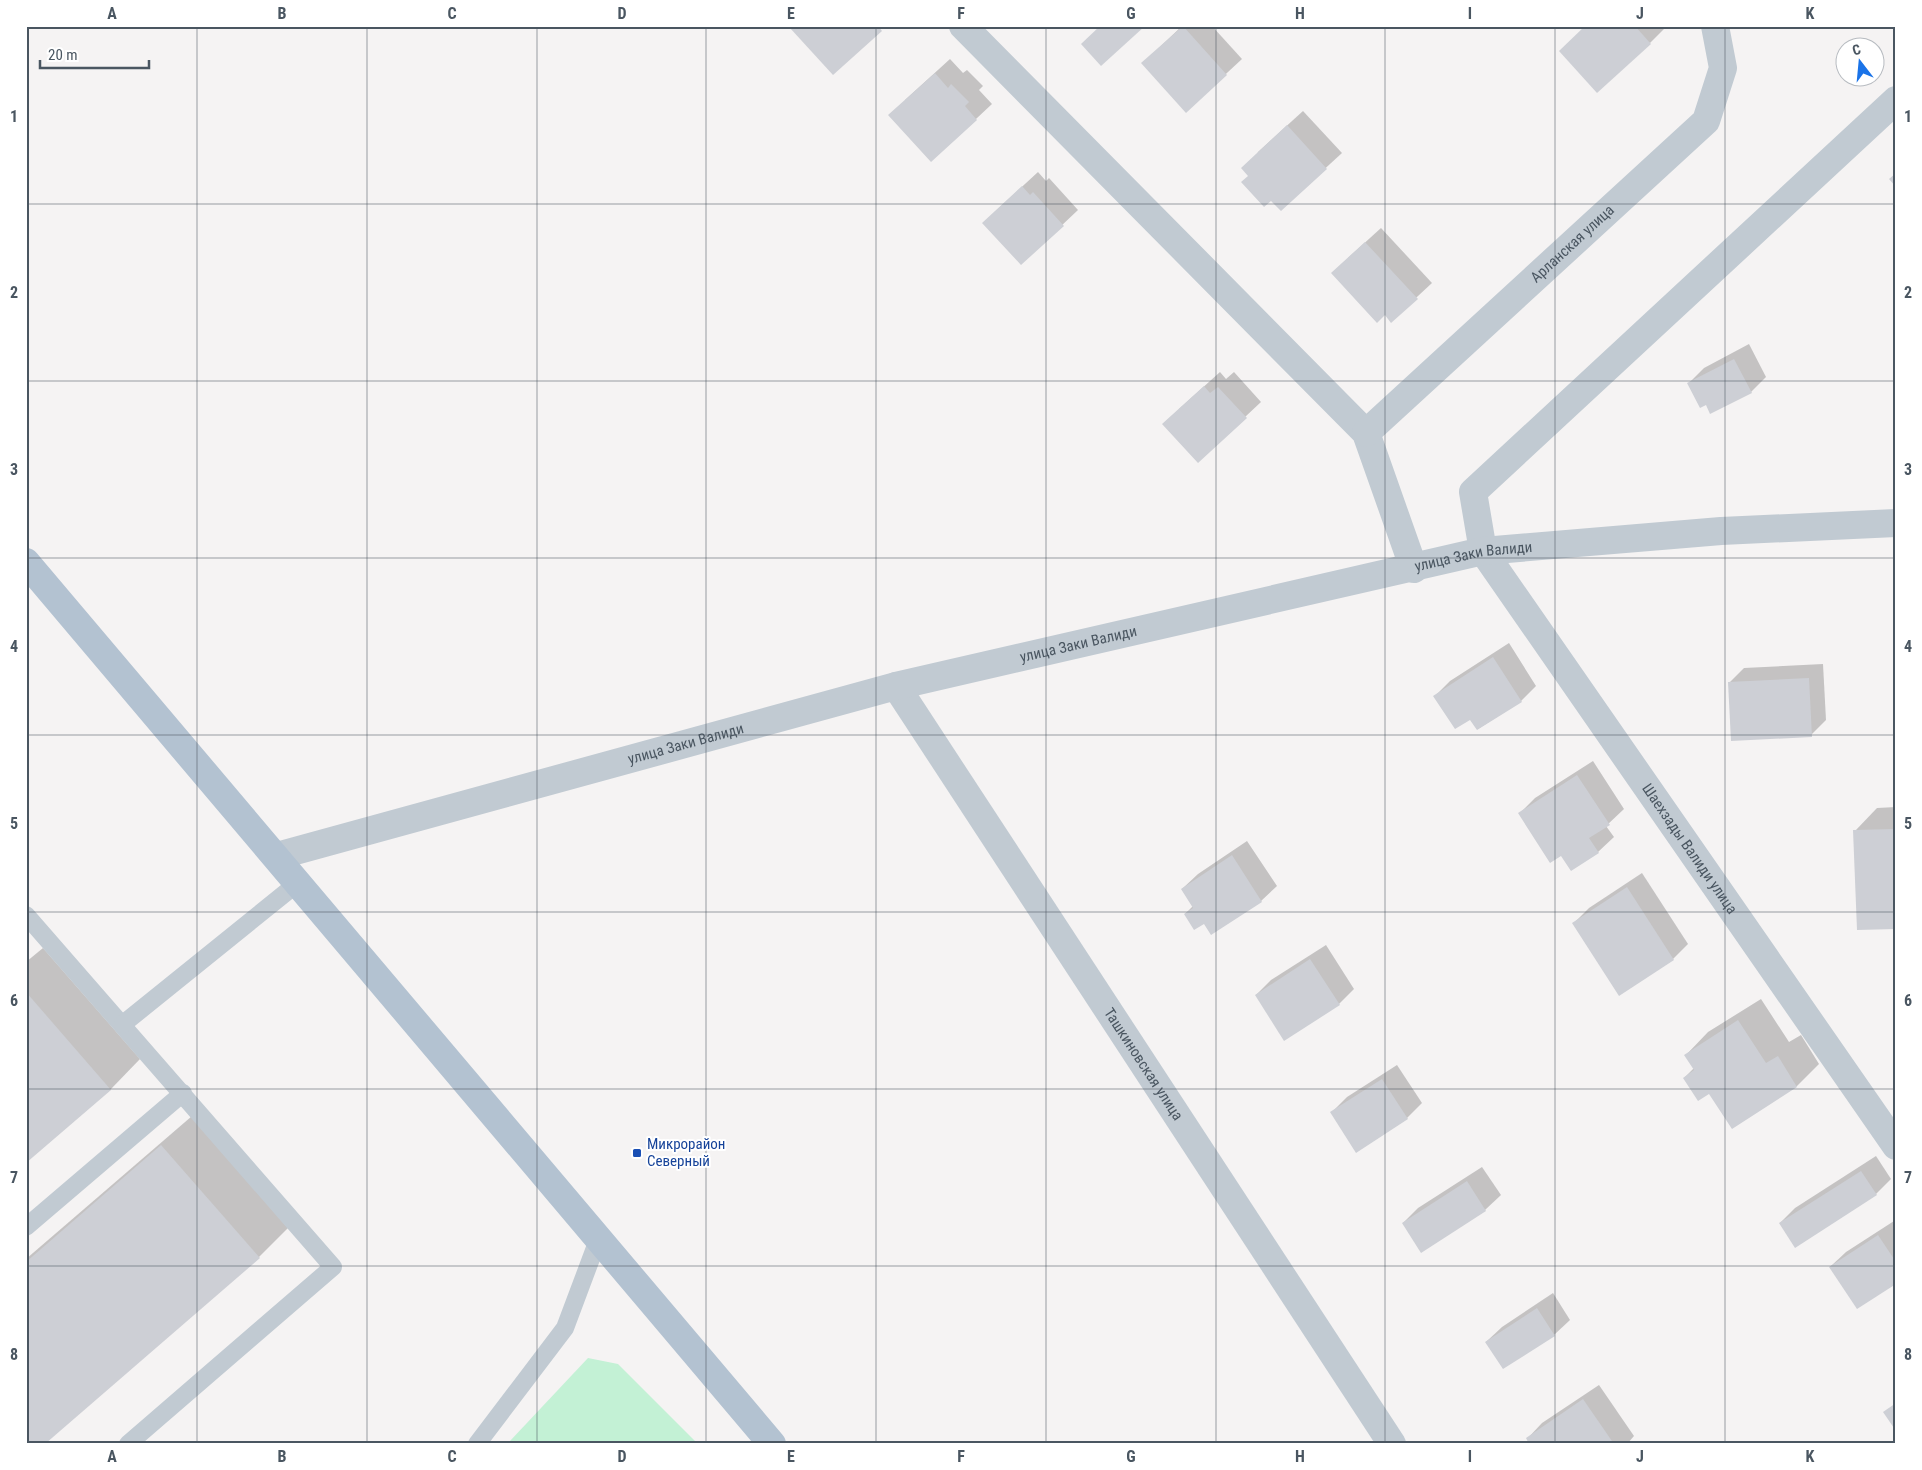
<svg xmlns="http://www.w3.org/2000/svg" width="1922" height="1470" viewBox="0 0 1922 1470" font-family="'Roboto Condensed',sans-serif">
  <rect width="100%" height="100%" fill="#f5f3f3"/>
  <path fill="#c3f1d5" d="M588 1358 618 1364 698 1444H511L510 1441Z"/>
  <g fill="#0003">
    <path d="M1182 26H1212L1242 59 1186 111 1143 63Z"/>
    <path d="M1586 26H1663L1665 28 1650 43Z"/>
    <path d="M950 59 963 73 967 70 983 86 979 90 992 104 931 161 905 100Z"/>
    <path d="M1303 111 1342 153 1281 209 1250 175 1258 152Z"/>
    <path d="M1038 172 1046 181 1049 178 1078 210 1021 264 999 208Z"/>
    <path d="M1381 228 1432 283 1391 321 1348 258Z"/>
    <path d="M1749 344 1766 377 1751 392 1707 404 1689 383 1704 368Z"/>
    <path d="M1220 372 1226 379 1234 372 1261 402 1198 461 1179 409Z"/>
    <path d="M1509 643 1536 686 1521 701 1478 729 1470 718 1435 696 1450 681Z"/>
    <path d="M1823 664 1826 720 1811 735 1729 683 1744 668Z"/>
    <path d="M1593 761 1624 809 1606 826 1614 837 1598 852 1571 870 1561 854 1520 813 1535 798Z"/>
    <path d="M1896 807V927L1855 831 1877 808Z"/>
    <path d="M1247 841 1277 886 1261 901 1211 933 1204 923 1185 914 1193 906 1182 889 1198 874Z"/>
    <path d="M1642 873 1688 944 1673 959 1574 923 1589 908Z"/>
    <path d="M1326 945 1354 989 1339 1004 1256 995 1271 980Z"/>
    <path d="M43 948 140 1059 111 1089 26 1162V962Z"/>
    <path d="M1761 999 1789 1042 1801 1035 1819 1064 1797 1086 1732 1128 1710 1092 1684 1078 1694 1068 1686 1055 1708 1032Z"/>
    <path d="M1397 1065 1422 1103 1407 1118 1332 1112 1347 1097Z"/>
    <path d="M192 1116 288 1228 259 1257 26 1444V1259Z"/>
    <path d="M1876 1156 1891 1179 1876 1194 1780 1223 1795 1208Z"/>
    <path d="M1482 1167 1501 1195 1485 1210 1403 1223 1418 1208Z"/>
    <path d="M1894 1221 1896 1224V1283L1830 1267 1846 1252Z"/>
    <path d="M1553 1293 1570 1320 1554 1335 1503 1368 1486 1342 1502 1327Z"/>
    <path d="M1599 1385 1634 1436 1627 1444H1531L1527 1439 1542 1423Z"/>
  </g>
  <g fill="#cdcfd5">
    <path d="M792 26H878L882 31 833 75 790 28Z"/>
    <path d="M1100 26H1145L1101 66 1081 44Z"/>
    <path d="M1183 26 1227 75 1186 113 1141 63Z"/>
    <path d="M1585 26H1635L1651 44 1597 93 1559 51Z"/>
    <path d="M935 73 948 88 951 84 969 102 965 106 977 120 931 162 888 115Z"/>
    <path d="M1287 125 1327 169 1281 211 1271 201 1264 207 1241 182 1248 176 1241 168Z"/>
    <path d="M1896 173V187L1889 179Z"/>
    <path d="M1022 186 1030 195 1033 192 1064 226 1021 265 982 223Z"/>
    <path d="M1365 242 1418 299 1391 323 1385 315 1377 323 1331 273Z"/>
    <path d="M1734 359 1752 393 1710 414 1706 405 1700 408 1687 383Z"/>
    <path d="M1204 386 1210 393 1218 387 1247 418 1198 463 1162 424Z"/>
    <path d="M1893 625H1896V664H1894Z"/>
    <path d="M1493 657 1522 702 1477 730 1470 720 1455 729 1433 696Z"/>
    <path d="M1809 678 1812 737 1731 741 1728 682Z"/>
    <path d="M1577 775 1610 825 1589 838 1599 853 1571 871 1561 856 1550 863 1518 813Z"/>
    <path d="M1896 829V929L1857 930 1853 830Z"/>
    <path d="M1232 855 1262 902 1211 935 1204 924 1194 930 1184 914 1193 908 1181 889Z"/>
    <path d="M1627 887 1674 960 1619 996 1572 923Z"/>
    <path d="M1310 959 1340 1005 1284 1041 1255 995Z"/>
    <path d="M26 992 111 1090 26 1163Z"/>
    <path d="M1738 1020 1766 1063 1778 1056 1797 1087 1732 1129 1709 1094 1698 1101 1683 1078 1694 1070 1684 1055Z"/>
    <path d="M1382 1079 1408 1119 1356 1153 1330 1112Z"/>
    <path d="M161 1145 260 1258 45 1444H26V1262Z"/>
    <path d="M1861 1171 1877 1195 1795 1248 1779 1223Z"/>
    <path d="M1467 1181 1486 1211 1421 1253 1402 1223Z"/>
    <path d="M1878 1235 1896 1262V1284L1857 1309 1829 1267Z"/>
    <path d="M1537 1308 1555 1336 1503 1369 1485 1342Z"/>
    <path d="M1583 1399 1614 1444H1529L1526 1438Z"/>
    <path d="M1896 1403V1431L1883 1412Z"/>
  </g>
  <g fill="none" stroke-linecap="round" stroke-linejoin="round">
    <g stroke="#c1cad2" stroke-width="18">
      <path d="M26 915 333 1267 128 1444"/>
      <path d="M123 1024 299 882"/>
      <path d="M26 1227 183 1093"/>
      <path d="M477 1444 565 1328 598 1240"/>
    </g>
    <g stroke="#c1cad2" stroke-width="28">
      <path d="M963 26 1366 433 1414 569"/>
      <path id="s1" d="M1896 100 1473 492 1483 551 1896 1146"/>
      <path id="s2" d="M1366 433 1706 121 1723 68 1715 26"/>
      <path id="s3" d="M896 686 1392 1444"/>
    </g>
    <path stroke="#c1cad2" stroke-width="28" id="s4" d="M277 856 896 686 1483 551 1721 531 1896 523"/>
    <path stroke="#b3c2d1" stroke-width="28" d="M26 562 772 1444"/>
  </g>
  <path fill="none" stroke="#4a5661" stroke-width="1" stroke-opacity="0.55" d="M197 26V1444M367 26V1444M537 26V1444M706 26V1444M876 26V1444M1046 26V1444M1216 26V1444M1385 26V1444M1555 26V1444M1725 26V1444M26 204H1896M26 381H1896M26 558H1896M26 735H1896M26 912H1896M26 1089H1896M26 1266H1896"/>
  <rect fill="#1a4fb4" stroke="#fff" stroke-width="2" x="632" y="1148" width="10" height="10" rx="2.5"/>
  <g text-anchor="middle" dominant-baseline="central" stroke-width="4" stroke-linejoin="round" paint-order="stroke">
    <g font-size="15" fill="#4a5661" stroke="#fff">
      <text stroke="none"><textPath href="#s2" startOffset="280">Арланская улица</textPath></text>
      <text stroke="none"><textPath href="#s4" startOffset="1234">улица Заки Валиди</textPath></text>
      <text stroke="none"><textPath href="#s4" startOffset="829">улица Заки Валиди</textPath></text>
      <text stroke="none"><textPath href="#s4" startOffset="424">улица Заки Валиди</textPath></text>
      <text stroke="none"><textPath href="#s1" startOffset="999">Шаехзады Валиди улица</textPath></text>
      <text stroke="none"><textPath href="#s3" startOffset="452">Ташкиновская улица</textPath></text>
    </g>
    <g font-size="15" fill="#164399" stroke="#fff" text-anchor="start">
      <text x="647" y="1144">Микрорайон<tspan x="647" dy="17">Северный</tspan></text>
    </g>
  </g>
  <rect width="1922" height="1470" fill="none" stroke="#ffffff" stroke-width="55"/>
  <g transform="translate(1860 62) rotate(344)"><circle r="24" fill="#ffffff" stroke="#b7bbc0"/>
  <path d="M0-4L9 19L0 12L-9 19Z" fill="#1a73e8"/>
  <text y="-8" font-size="14" font-weight="bold" text-anchor="middle" fill="#4a5661">С</text>
  </g>
  <path d="M40 60v8h109v-8" fill="none" stroke="#4a5661" stroke-width="2.5"/>
  <text x="48" y="60" font-size="15" fill="#4a5661" stroke="#ffffff" stroke-width="4" paint-order="stroke">20 m</text>
  <rect x="28" y="28" width="1866" height="1414" fill="none" stroke="#4a5661" stroke-width="2"/>
  <g font-size="16" text-anchor="middle" font-weight="bold" fill="#4a5661">
    <text x="112" y="19">A</text>
    <text x="282" y="19">B</text>
    <text x="452" y="19">C</text>
    <text x="622" y="19">D</text>
    <text x="791" y="19">E</text>
    <text x="961" y="19">F</text>
    <text x="1131" y="19">G</text>
    <text x="1300" y="19">H</text>
    <text x="1470" y="19">I</text>
    <text x="1640" y="19">J</text>
    <text x="1810" y="19">K</text>
    <text x="14" y="122">1</text>
    <text x="1908" y="122">1</text>
    <text x="14" y="298">2</text>
    <text x="1908" y="298">2</text>
    <text x="14" y="475">3</text>
    <text x="1908" y="475">3</text>
    <text x="14" y="652">4</text>
    <text x="1908" y="652">4</text>
    <text x="14" y="829">5</text>
    <text x="1908" y="829">5</text>
    <text x="14" y="1006">6</text>
    <text x="1908" y="1006">6</text>
    <text x="14" y="1183">7</text>
    <text x="1908" y="1183">7</text>
    <text x="14" y="1360">8</text>
    <text x="1908" y="1360">8</text>
    <text x="112" y="1462">A</text>
    <text x="282" y="1462">B</text>
    <text x="452" y="1462">C</text>
    <text x="622" y="1462">D</text>
    <text x="791" y="1462">E</text>
    <text x="961" y="1462">F</text>
    <text x="1131" y="1462">G</text>
    <text x="1300" y="1462">H</text>
    <text x="1470" y="1462">I</text>
    <text x="1640" y="1462">J</text>
    <text x="1810" y="1462">K</text>
  </g>
</svg>
